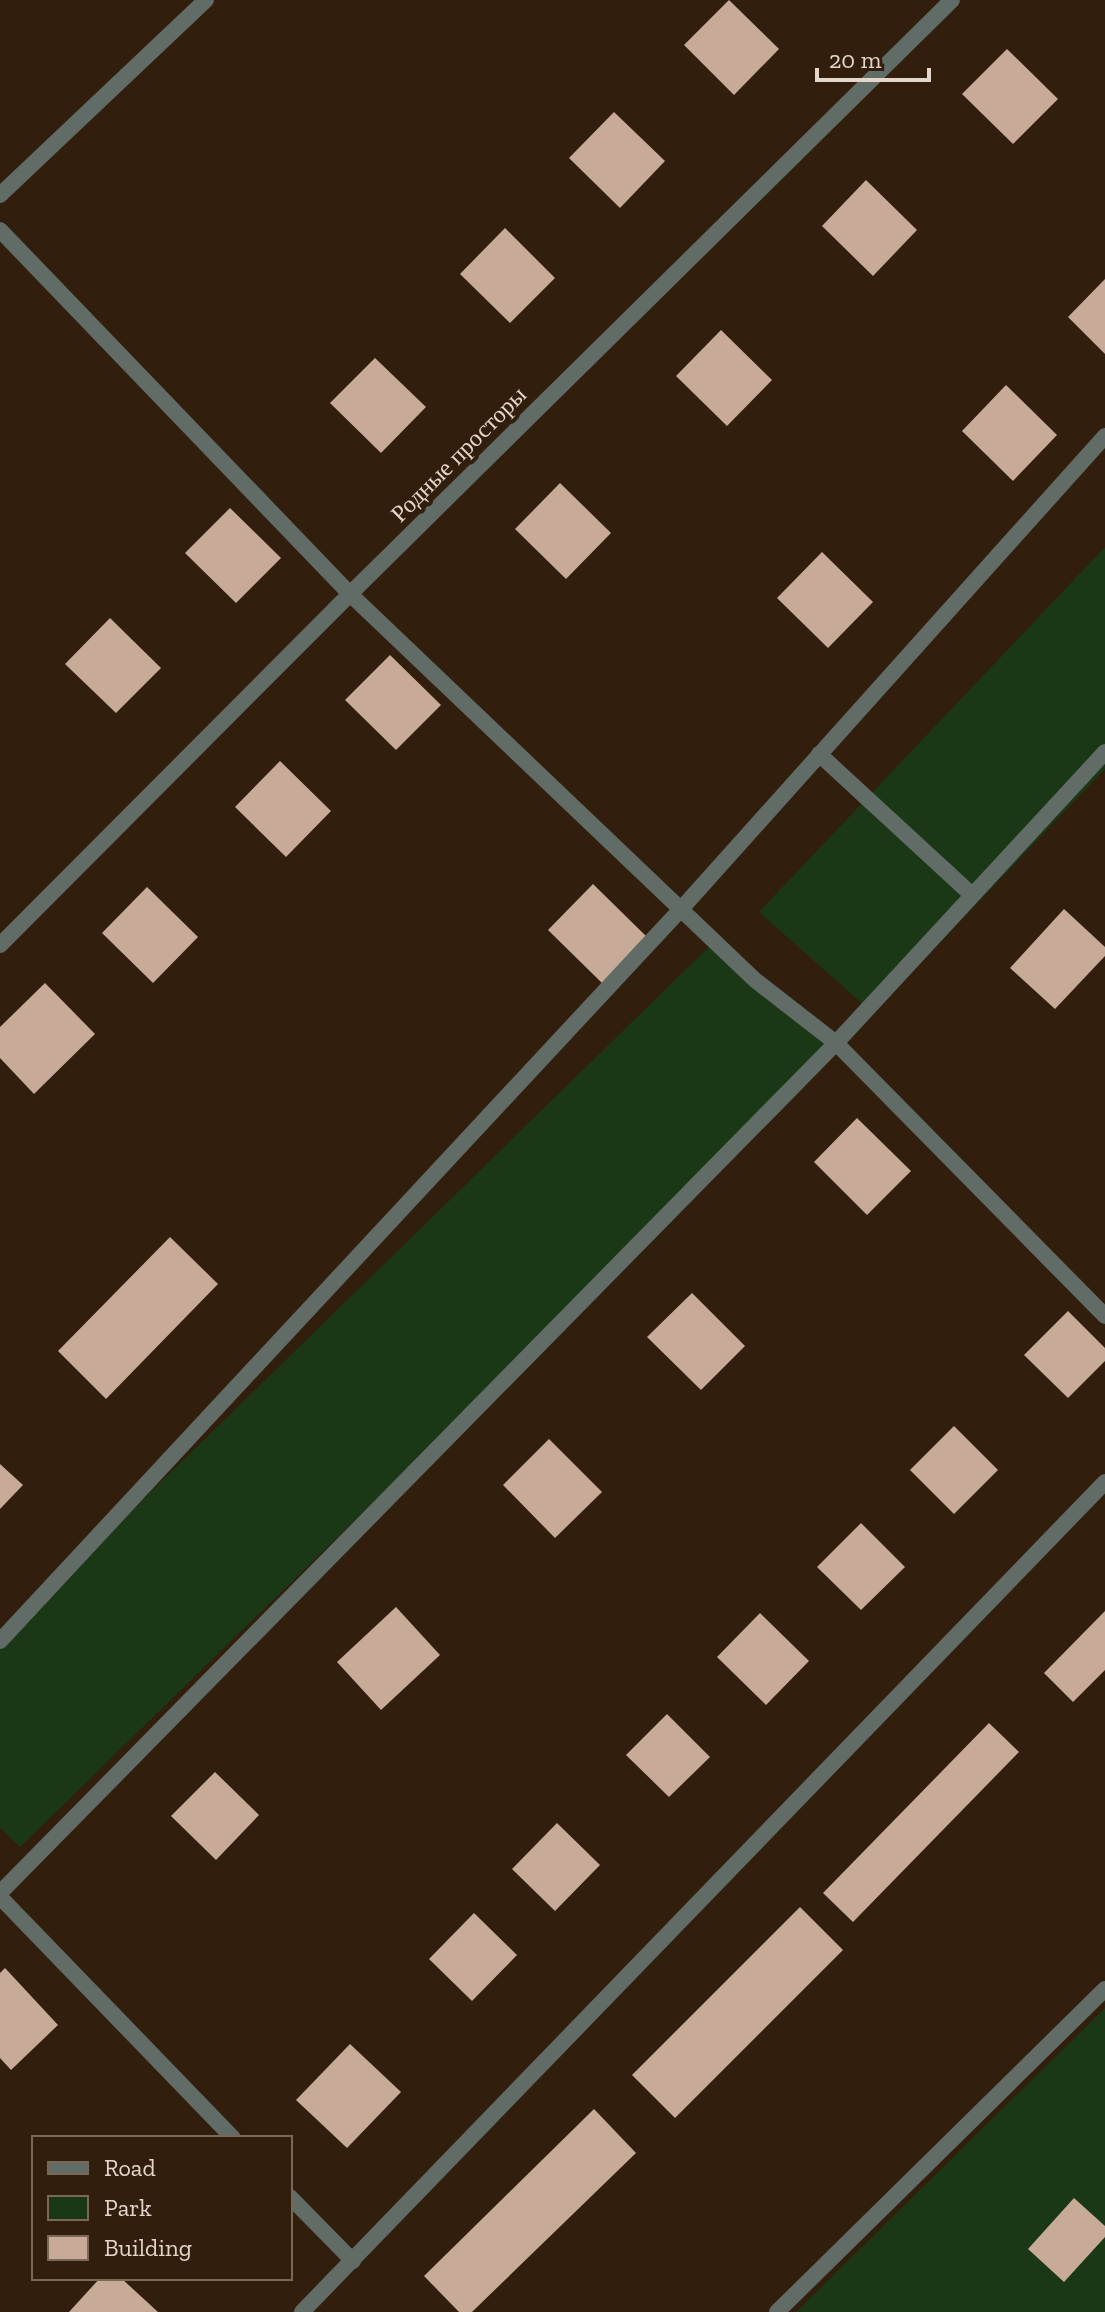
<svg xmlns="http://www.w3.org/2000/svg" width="1105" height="2312" viewBox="0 0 1105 2312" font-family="'Zilla Slab',serif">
  <rect width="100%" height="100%" fill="#321e0c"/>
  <g fill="#1b3816">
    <path d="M1105 547V769L873 1013 759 912Z"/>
    <path d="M715 941 835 1052 20 1847 0 1828V1639Z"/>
    <path d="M1105 2008V2312H796Z"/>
  </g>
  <g fill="#c7aa98">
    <path d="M729 0 779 49 734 95 684 45Z"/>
    <path d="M1007 49 1058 99 1013 144 962 94Z"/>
    <path d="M614 112 665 161 620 208 569 158Z"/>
    <path d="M866 180 917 230 873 276 822 226Z"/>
    <path d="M505 228 555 278 510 323 460 274Z"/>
    <path d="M1105 279V354L1068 317Z"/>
    <path d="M721 330 772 380 727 426 676 376Z"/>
    <path d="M375 358 426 407 381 453 330 403Z"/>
    <path d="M1006 385 1057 435 1013 481 962 431Z"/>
    <path d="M560 483 611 533 566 579 515 529Z"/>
    <path d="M230 508 281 558 236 603 185 553Z"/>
    <path d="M822 552 873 602 828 648 777 598Z"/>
    <path d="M110 618 161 668 116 713 65 664Z"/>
    <path d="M390 655 441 705 396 750 345 700Z"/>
    <path d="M280 761 331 811 286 857 235 807Z"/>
    <path d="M593 884 649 939 604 985 548 930Z"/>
    <path d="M147 887 198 937 153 983 102 933Z"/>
    <path d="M1064 909 1105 947V956L1055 1009 1010 968Z"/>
    <path d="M45 983 95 1034 34 1094 0 1058V1027Z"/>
    <path d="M857 1118 911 1171 867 1215 814 1162Z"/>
    <path d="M170 1237 218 1284 106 1399 58 1351Z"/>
    <path d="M692 1293 745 1346 701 1390 647 1337Z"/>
    <path d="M1068 1311 1105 1348V1361L1068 1398 1024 1355Z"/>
    <path d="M954 1426 998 1470 954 1514 910 1470Z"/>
    <path d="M549 1439 602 1492 555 1538 503 1485Z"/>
    <path d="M0 1464 23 1485 0 1509Z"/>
    <path d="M861 1523 905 1567 861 1610 817 1567Z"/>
    <path d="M396 1607 440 1655 381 1710 337 1662Z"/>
    <path d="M1105 1611V1670L1073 1702 1044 1673Z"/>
    <path d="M760 1613 809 1661 766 1705 717 1657Z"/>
    <path d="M667 1714 710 1757 669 1797 626 1755Z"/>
    <path d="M989 1723 1019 1752 853 1922 823 1893Z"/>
    <path d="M215 1772 259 1815 216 1860 171 1816Z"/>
    <path d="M557 1823 600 1865 555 1911 512 1869Z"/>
    <path d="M800 1907 843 1950 675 2118 632 2075Z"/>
    <path d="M474 1913 517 1955 472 2001 429 1959Z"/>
    <path d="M5 1968 58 2025 11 2070 0 2058V1973Z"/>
    <path d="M350 2044 401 2092 347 2148 296 2100Z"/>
    <path d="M594 2109 636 2153 472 2312H459L424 2276Z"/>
    <path d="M1074 2198 1105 2226V2237L1064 2282 1028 2249Z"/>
    <path d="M100 2278H121L158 2312H69Z"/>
  </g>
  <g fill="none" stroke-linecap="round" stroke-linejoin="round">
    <g stroke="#606c65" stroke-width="16">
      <path d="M0 195 206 0"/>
      <path d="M0 230 350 594 755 980 836 1043 1105 1316"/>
      <path d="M819 754 972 895"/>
      <path d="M0 1641 682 908 1105 436"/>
      <path d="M0 1893 836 1043 1105 752"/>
      <path d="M0 1897 233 2138"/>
      <path d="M290 2197 353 2261"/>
      <path d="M302 2312 1105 1482"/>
      <path d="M777 2312 1105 1989"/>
    </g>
    <path stroke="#606c65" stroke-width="16" d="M0 945 350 594 952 0"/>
  </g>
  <g text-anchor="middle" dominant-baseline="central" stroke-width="8" stroke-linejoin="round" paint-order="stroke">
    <g font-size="24" fill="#e4d6cb" stroke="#321e0c">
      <text transform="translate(458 454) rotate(-45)">Родные просторы</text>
    </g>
  </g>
  <rect x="32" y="2136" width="260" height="144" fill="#321e0c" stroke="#796858" stroke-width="2"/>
  <rect x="48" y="2162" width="40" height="12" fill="#606c65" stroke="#796858" stroke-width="2"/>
  <text x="104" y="2176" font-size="24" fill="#e4d6cb">Road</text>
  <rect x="48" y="2196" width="40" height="24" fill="#1b3816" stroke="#796858" stroke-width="2"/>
  <text x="104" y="2216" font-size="24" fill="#e4d6cb">Park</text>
  <rect x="48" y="2236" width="40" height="24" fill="#c7aa98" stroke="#796858" stroke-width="2"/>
  <text x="104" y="2256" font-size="24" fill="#e4d6cb">Building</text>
  <path d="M817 68v12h112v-12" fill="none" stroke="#e4d6cb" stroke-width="4"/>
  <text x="829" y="68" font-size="24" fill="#e4d6cb" stroke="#321e0c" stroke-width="6" paint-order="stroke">20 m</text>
</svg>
